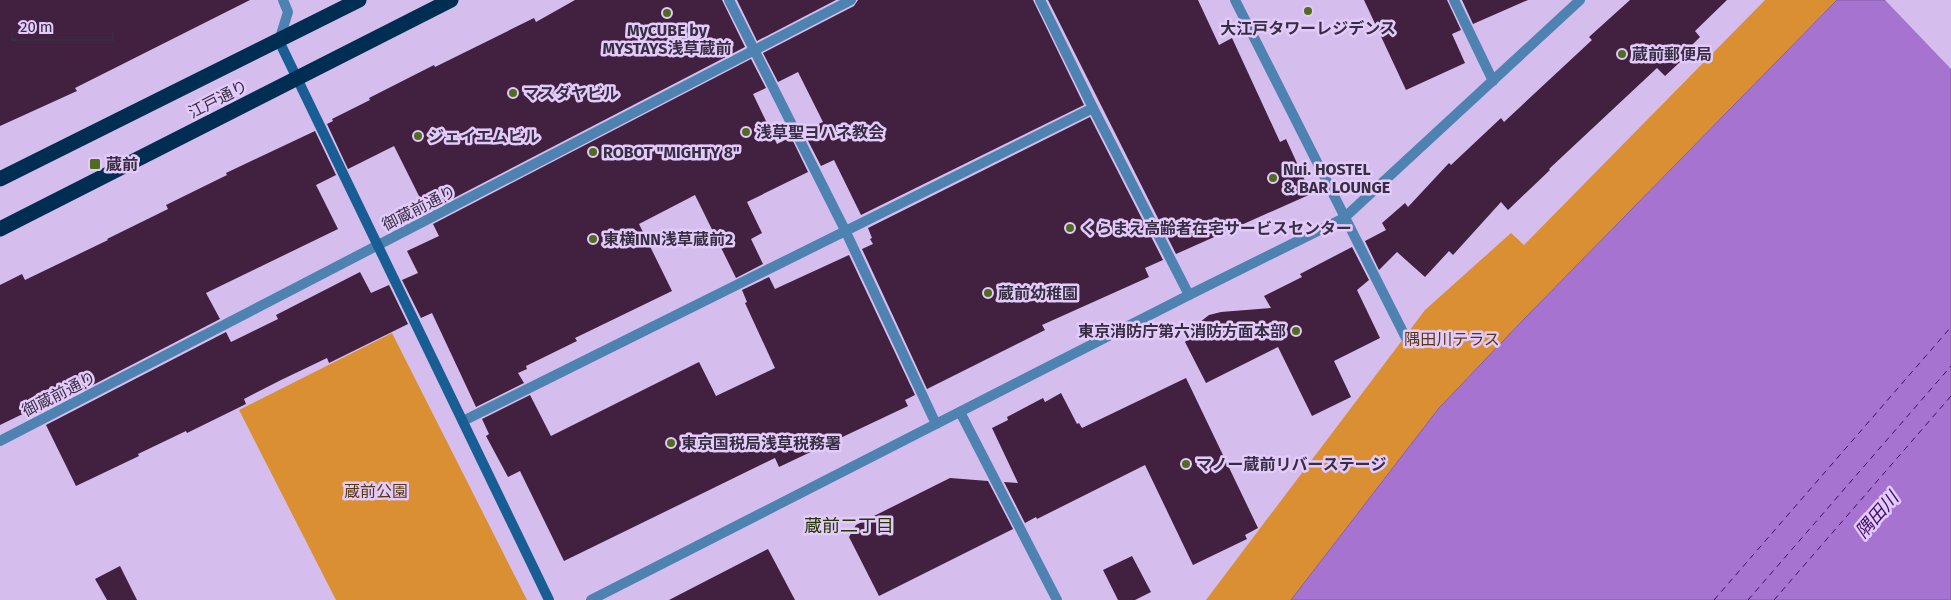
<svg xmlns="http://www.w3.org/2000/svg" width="1951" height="600" viewBox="0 0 1951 600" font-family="'Fira Sans','Noto Sans JP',sans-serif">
  <rect width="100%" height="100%" fill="#d5bded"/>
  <g fill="#da8f32">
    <path d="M1765 0H1837L1525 318 1439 408 1291 600H1206L1425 310 1511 233 1524 245Z"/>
    <path d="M392 333 527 600H336L239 410Z"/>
  </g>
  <path fill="#a673d1" stroke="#855ea6" d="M1837 0H1951V600H1291L1439 408 1525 318Z"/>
  <path fill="#d5bded" d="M1885 0H1951V69Z"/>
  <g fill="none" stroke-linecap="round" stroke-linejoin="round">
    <g stroke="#410b62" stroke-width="1" stroke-dasharray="6 5" stroke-linecap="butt">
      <path d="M1714 600 1951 327"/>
      <path d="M1748 600 1951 366"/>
      <path d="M1774 600 1951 396"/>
    </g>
  </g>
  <g fill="#412040">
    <path d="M0 0H250L75 88 77 91 0 126Z"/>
    <path d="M575 0H722L745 47 427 212 394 146 348 169 327 124 333 121 332 119 370 100 369 98 434 65 435 67 534 18 536 22Z"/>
    <path d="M737 0H836L757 41Z"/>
    <path d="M858 0H1033L1084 105 861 215 834 160 821 166 803 131 823 122 798 72 778 82 763 53 854 6Z"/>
    <path d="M1048 0H1198L1219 45 1232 38 1280 142 1286 139 1311 194 1176 254Z"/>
    <path d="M1364 0H1447L1461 30 1452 34 1465 63 1406 90Z"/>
    <path d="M1462 0H1528L1473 24Z"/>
    <path d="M1630 0H1727L1695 31 1700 37 1691 46 1694 49 1665 76 1657 68 1549 169 1550 170 1508 210 1501 202 1453 255 1449 251 1425 277 1397 252 1379 270 1365 241 1386 230 1382 223 1405 203 1408 207 1449 163 1451 165 1501 118 1504 122 1592 40 1589 37Z"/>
    <path d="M751 59 766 88 753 94 777 144 791 137 808 172 747 202 762 233 751 239 763 264 736 278 695 195 639 224 672 291 575 338 577 341 526 366 527 369 518 373 524 383 476 407 432 313 421 318 402 280 418 273 407 251 439 236 433 224Z"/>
    <path d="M1090 117 1163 260 1145 268 1149 277 1042 325 1045 330 927 389 862 249 873 244 870 239 872 238 868 228Z"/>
    <path d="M315 131 336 175 316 185 338 229 206 293 220 319 39 413 37 407 0 425V285L22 274 25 280 108 240 107 239 168 209 166 205 227 175 226 173Z"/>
    <path d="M1352 247 1369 280 1357 290 1380 338 1334 361 1351 397 1312 416 1278 347 1206 383 1185 342 1200 322 1209 315 1221 312 1271 308 1264 296 1302 277 1300 274Z"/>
    <path d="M849 255 915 395 905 400 908 406 779 467 775 458 564 561 520 471 508 477 486 436 489 434 482 419 530 395 551 436 699 362 716 396 775 368 745 303 747 302 742 290 769 277 775 289Z"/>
    <path d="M360 272 371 293 389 285 408 324 329 363 327 358 281 380 244 399 246 404 187 433 186 431 138 454 139 456 76 486 46 425 226 332 231 342 278 319 276 315Z"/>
    <path d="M1186 378 1258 528 1245 535 1247 539 1193 565 1145 465 1037 519 1036 517 1025 523 1004 482 1018 483 992 428 1008 420 1007 417 1043 398 1045 402 1061 393 1077 424 1079 423 1082 428Z"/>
    <path d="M950 478 988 481 1013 529 879 596 849 537 856 525Z"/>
    <path d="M768 549 795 600H669Z"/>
    <path d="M1132 556 1151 592 1135 600H1118L1103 570Z"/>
    <path d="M120 566 137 600H107L95 579Z"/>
  </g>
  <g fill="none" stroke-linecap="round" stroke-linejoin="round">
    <g stroke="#4e82b1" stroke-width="10">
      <path d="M729 0 845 230 936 424"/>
      <path d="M1040 0 1093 108 1189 295"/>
      <path d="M1235 0 1406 338"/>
      <path d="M1454 0 1493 81"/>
      <path d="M279 41 288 12 283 0"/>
      <path d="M960 412 1057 600"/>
      <path d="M463 421 1093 108"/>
      <path d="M0 441 851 0"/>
      <path d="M591 600 1189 295 1344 218 1580 0"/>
    </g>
    <path stroke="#185d94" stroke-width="10" d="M279 41 549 600"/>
    <g stroke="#002d52" stroke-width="15">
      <path d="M0 179 359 0"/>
      <path d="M0 229 451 0"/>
    </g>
  </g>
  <g fill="#4f6c1f" stroke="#e2cafb" stroke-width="2">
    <circle cx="1308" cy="11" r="5"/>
    <circle cx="667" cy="13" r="5"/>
    <circle cx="1622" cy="54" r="5"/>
    <circle cx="513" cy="93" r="5"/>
    <circle cx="746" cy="132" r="5"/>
    <circle cx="418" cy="136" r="5"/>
    <circle cx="593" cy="152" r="5"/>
    <rect x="89" y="158" width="12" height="12" rx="2.5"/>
    <circle cx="1273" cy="178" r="5"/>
    <circle cx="1070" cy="228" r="5"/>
    <circle cx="593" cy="239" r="5"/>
    <circle cx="988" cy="293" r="5"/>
    <circle cx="1296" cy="331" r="5"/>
    <circle cx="671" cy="443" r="5"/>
    <circle cx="1186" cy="464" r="5"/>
  </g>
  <g text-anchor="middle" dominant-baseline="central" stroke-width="5" stroke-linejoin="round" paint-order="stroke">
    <g font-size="16" font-weight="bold" fill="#382e41" stroke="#e2cafb" text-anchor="start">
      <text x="1308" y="28" text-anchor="middle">大江戸タワーレジデンス</text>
      <text x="667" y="30" text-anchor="middle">MyCUBE by<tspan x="667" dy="18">MYSTAYS浅草蔵前</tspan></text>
      <text x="1632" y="54">蔵前郵便局</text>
      <text x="523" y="93">マスダヤビル</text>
      <text x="756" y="132">浅草聖ヨハネ教会</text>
      <text x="428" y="136">ジェイエムビル</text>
      <text x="603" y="152">ROBOT "MIGHTY 8"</text>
      <text x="106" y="164">蔵前</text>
      <text x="1283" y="169">Nui. HOSTEL<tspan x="1283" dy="18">&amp; BAR LOUNGE</tspan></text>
      <text x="1080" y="228">くらまえ高齢者在宅サービスセンター</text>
      <text x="603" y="239">東横INN浅草蔵前2</text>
      <text x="998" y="293">蔵前幼稚園</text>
      <text x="1286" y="331" text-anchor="end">東京消防庁第六消防方面本部</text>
      <text x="681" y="443">東京国税局浅草税務署</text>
      <text x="1196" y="464">マノー蔵前リバーステージ</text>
    </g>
    <g font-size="16" fill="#382e41" stroke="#e2cafb">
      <text transform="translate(218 99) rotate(-27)">江戸通り</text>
      <text transform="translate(419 208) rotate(-27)">御蔵前通り</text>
      <text transform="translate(59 394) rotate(-27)">御蔵前通り</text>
    </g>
    <g font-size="16" fill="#583811" stroke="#e2cafb">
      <text x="1452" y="339">隅田川テラス</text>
      <text x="376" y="491">蔵前公園</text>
    </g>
    <g font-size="18" font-style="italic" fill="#410b62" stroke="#e2cafb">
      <text transform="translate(1877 515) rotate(-49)">隅田川</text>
    </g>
    <g font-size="18" fill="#243700" stroke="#e2cafb">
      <text x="849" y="526">蔵前二丁目</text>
    </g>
  </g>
  <path d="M12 32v8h101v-8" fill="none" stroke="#382e41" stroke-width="2.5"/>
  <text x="20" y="32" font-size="15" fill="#382e41" stroke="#e2cafb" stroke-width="4" paint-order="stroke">20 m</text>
</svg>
